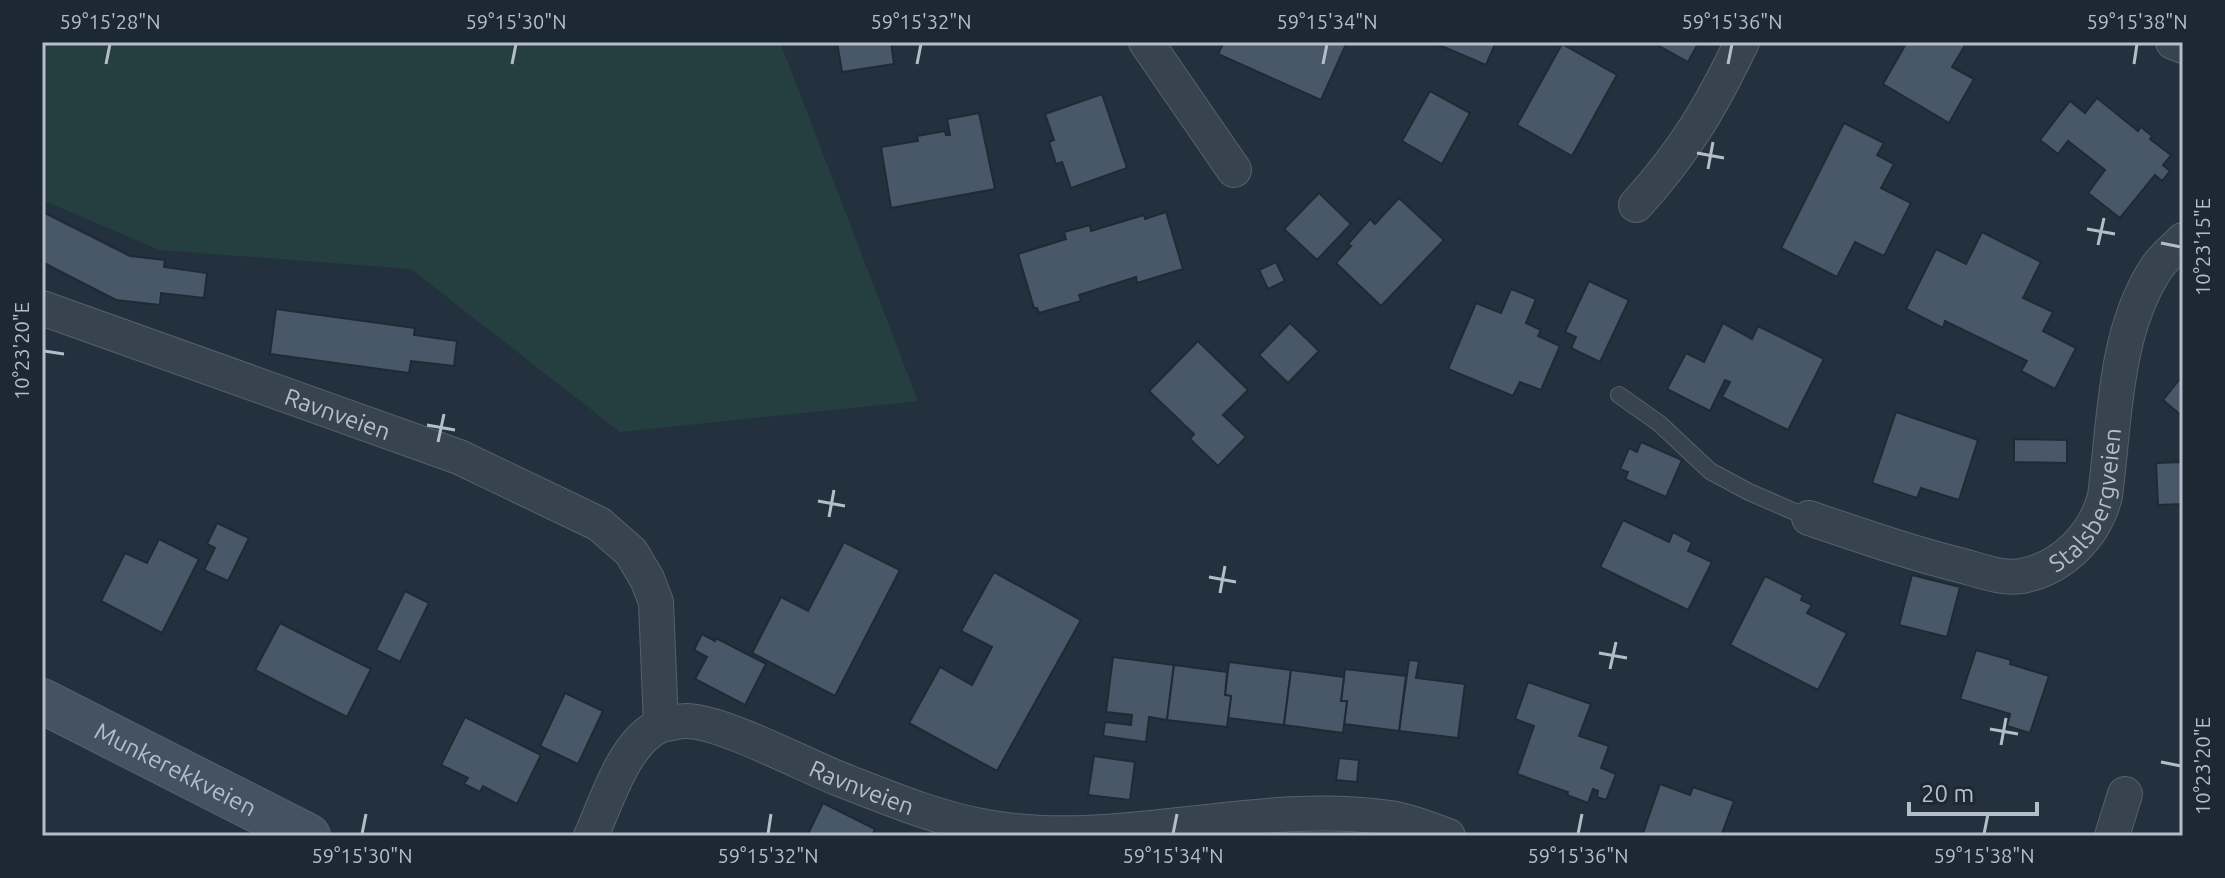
<svg xmlns="http://www.w3.org/2000/svg" width="2225" height="878" viewBox="0 0 2225 878" font-family="Ubuntu,sans-serif">
  <rect width="100%" height="100%" fill="#23313f"/>
  <path fill="#253f40" d="M42 42H780L918 401 620 432 411 269 160 250 42 200Z"/>
  <g fill="#495868" stroke="#1e2a36" stroke-width="2">
    <path d="M837 42H891L894 64 842 72Z"/>
    <path d="M1224 42H1347L1321 100 1218 54Z"/>
    <path d="M1432 42H1496L1486 65Z"/>
    <path d="M1652 42H1699L1688 62Z"/>
    <path d="M1907 42H1967L1952 67 1974 79 1949 123 1883 84Z"/>
    <path d="M1562 44 1617 75 1572 156 1517 125Z"/>
    <path d="M1430 91 1470 113 1442 164 1402 141Z"/>
    <path d="M1102 94 1127 168 1071 188 1062 162 1056 164 1049 142 1054 140 1045 114Z"/>
    <path d="M2097 98 2138 131 2141 127 2152 136 2150 139 2171 155 2163 165 2170 171 2162 181 2155 175 2120 218 2088 193 2105 170 2068 141 2058 154 2040 140 2070 101 2085 113Z"/>
    <path d="M979 113 995 189 891 208 881 147 918 141 917 136 945 131 946 135H950L947 119Z"/>
    <path d="M1844 123 1884 143 1877 155 1894 164 1881 188 1911 203 1884 256 1855 242 1837 277 1781 248Z"/>
    <path d="M1319 193 1351 224 1317 260 1284 229Z"/>
    <path d="M1399 198 1444 240 1381 306 1336 263 1351 246 1348 244 1370 219 1375 224Z"/>
    <path d="M43 212 130 256 165 260 164 267 207 273 204 298 161 293 160 305 116 300 42 262Z"/>
    <path d="M1166 212 1183 269 1137 283 1136 277 1079 295 1081 301 1039 313 1037 308H1034L1018 254 1066 239 1064 232 1090 225 1091 231 1144 215 1145 219Z"/>
    <path d="M1982 232 2041 262 2023 298 2053 312 2043 331 2076 348 2055 389 2021 371 2027 361 1945 321 1943 328 1906 309 1936 249 1966 264Z"/>
    <path d="M1276 262 1285 281 1268 289 1259 270Z"/>
    <path d="M1589 281 1629 300 1600 362 1571 348 1576 337 1565 332Z"/>
    <path d="M1511 289 1536 299 1526 323 1541 330 1538 336 1560 346 1541 390 1520 382 1513 396 1448 369 1476 303 1501 313Z"/>
    <path d="M276 309 415 328 414 335 457 341 454 366 411 361 409 373 270 354Z"/>
    <path d="M1290 323 1319 351 1288 383 1259 355Z"/>
    <path d="M1723 323 1752 339 1758 326 1824 359 1788 430 1722 397 1730 382 1725 380 1710 411 1667 389 1686 353 1704 362Z"/>
    <path d="M1198 341 1248 390 1223 415 1246 437 1218 466 1190 439 1194 434 1149 391Z"/>
    <path d="M2183 375V417L2163 400Z"/>
    <path d="M1896 412 1978 440 1959 500 1921 488 1917 498 1872 483Z"/>
    <path d="M2014 439 2067 440V463L2014 462Z"/>
    <path d="M1641 442 1682 460 1666 497 1625 479 1628 472 1620 469 1629 448 1637 452Z"/>
    <path d="M2183 462V504L2158 505 2156 463Z"/>
    <path d="M1623 520 1669 542 1673 532 1692 542 1688 551 1712 562 1688 610 1600 567Z"/>
    <path d="M217 523 249 538 228 581 204 570 215 548 207 544Z"/>
    <path d="M159 539 199 559 162 633 101 601 125 553 147 563Z"/>
    <path d="M844 542 900 570 835 696 752 653 781 597 808 611Z"/>
    <path d="M994 572 1081 620 997 771 909 723 940 667 972 685 992 647 961 631Z"/>
    <path d="M1912 575 1960 587 1947 637 1899 625Z"/>
    <path d="M1765 576 1803 595 1801 600 1812 605 1807 613 1847 633 1818 690 1730 645Z"/>
    <path d="M405 591 429 603 400 662 376 650Z"/>
    <path d="M280 623 371 669 347 717 255 670Z"/>
    <path d="M702 634 715 641 716 638 766 664 745 705 695 679 707 657 694 650Z"/>
    <path d="M1976 650 2011 660 2010 664 2049 676 2030 733 2007 726 2010 714 1960 699Z"/>
    <path d="M1113 657 1174 665 1167 720 1149 717 1146 742 1103 736 1105 722 1131 725 1132 715 1106 712Z"/>
    <path d="M1409 660 1419 661 1416 678 1465 684 1458 738 1399 731Z"/>
    <path d="M1229 662 1291 670 1284 725 1228 718 1231 696 1225 695Z"/>
    <path d="M1174 665 1227 672 1225 695 1231 696 1227 727 1167 720Z"/>
    <path d="M1345 669 1406 676 1399 731 1344 724 1347 701H1341Z"/>
    <path d="M1291 670 1344 677 1341 701H1347L1343 733 1284 725Z"/>
    <path d="M1528 682 1591 704 1579 736 1609 746 1601 768 1616 774 1606 800 1597 797 1598 791 1593 789 1588 803 1567 795 1568 792 1517 774 1534 726 1515 719Z"/>
    <path d="M565 693 603 711 578 764 540 746Z"/>
    <path d="M465 717 541 755 517 804 483 786 480 792 464 784 468 778 441 765Z"/>
    <path d="M1094 756 1135 762 1130 800 1088 795Z"/>
    <path d="M1339 758 1359 760 1357 782 1336 780Z"/>
    <path d="M1660 784 1690 795 1693 787 1734 801 1721 836H1642Z"/>
    <path d="M823 803 875 829 872 836H807Z"/>
  </g>
  <g fill="none" stroke-linecap="round" stroke-linejoin="round">
    <defs>
      <path id="lane" d="M1619 395 1660 424 1710 471 1749 492 1809 518"/>
      <g id="street">
        <path d="M1146 42 1234 170"/>
        <path d="M2173 42 2183 46"/>
        <path d="M1636 205C1685 151 1711 107 1742 42"/>
        <path id="s1" d="M42 308 459 457 599 524 631 552 647 579 656 602 661 725C624 741 607 801 591 836"/>
        <path id="s2" d="M1809 518C1862 536 1914 554 1967 567 1984 572 2004 579 2022 576 2063 568 2095 535 2105 496 2115 420 2114 332 2157 267 2164 257 2174 249 2183 240"/>
        <path id="s3" d="M661 725C669 724 677 721 685 721 719 720 802 764 837 778 886 797 935 818 986 827 1120 851 1256 798 1390 818 1410 821 1429 829 1448 836"/>
        <path d="M2112 836 2125 794"/>
      </g>
      <g id="secondary">
        <path id="s4" d="M42 701 308 836"/>
      </g>
    </defs>
    <use href="#lane" stroke="#55616d" stroke-width="18"/>
    <use href="#street" stroke="#55616d" stroke-width="36"/>
    <use href="#secondary" stroke="#55616d" stroke-width="46"/>
    <use href="#lane" stroke="#37434f" stroke-width="16"/>
    <use href="#street" stroke="#37434f" stroke-width="34"/>
    <use href="#secondary" stroke="#455262" stroke-width="44"/>
  </g>
  <path fill="none" stroke="#b4beca" stroke-width="3" d="M106 64 110 44M512 64 516 44M917 64 921 44M1323 64 1327 44M1728 64 1732 44M2134 64 2137 44M1697 153 1724 158M1708 169 1713 142M2087 229 2115 234M2161 243 2181 247M2098 245 2104 218M44 351 64 354M427 425 455 430M438 442 444 414M818 501 845 506M829 517 834 490M1209 577 1236 582M1220 593 1225 566M1599 653 1627 658M1610 669 1616 642M1990 729 2018 734M2001 745 2006 718M2161 762 2181 766M362 834 366 814M768 834 771 814M1173 834 1177 814M1578 834 1582 814M1984 834 1988 814"/>
  <g text-anchor="middle" dominant-baseline="central" stroke-width="7" stroke-linejoin="round" paint-order="stroke">
    <g font-size="24" fill="#b4beca" stroke="#1c2834">
      <text stroke="none"><textPath href="#s1" startOffset="314">Ravnveien</textPath></text>
      <text stroke="none"><textPath href="#s2" startOffset="332">Stalsbergveien</textPath></text>
      <text stroke="none"><textPath href="#s4" startOffset="150">Munkerekkveien</textPath></text>
      <text stroke="none"><textPath href="#s3" startOffset="214">Ravnveien</textPath></text>
    </g>
  </g>
  <rect width="2225" height="878" fill="none" stroke="#1c2834" stroke-width="88"/>
  <path d="M1909 802v12h128v-12" fill="none" stroke="#b4beca" stroke-width="4"/>
  <text x="1921" y="802" font-size="24" fill="#b4beca" stroke="#1c2834" stroke-width="6" paint-order="stroke">20 m</text>
  <rect x="44" y="44" width="2137" height="790" fill="none" stroke="#b4beca" stroke-width="3"/>
  <g font-size="20" text-anchor="middle" fill="#b4beca">
    <text x="110" y="29">59°15'28"N</text>
    <text x="516" y="29">59°15'30"N</text>
    <text x="921" y="29">59°15'32"N</text>
    <text x="1327" y="29">59°15'34"N</text>
    <text x="1732" y="29">59°15'36"N</text>
    <text x="2137" y="29">59°15'38"N</text>
    <text transform="translate(2203 247) rotate(-90)" y="7">10°23'15"E</text>
    <text transform="translate(22 351) rotate(-90)" y="7">10°23'20"E</text>
    <text transform="translate(2203 766) rotate(-90)" y="7">10°23'20"E</text>
    <text x="362" y="863">59°15'30"N</text>
    <text x="768" y="863">59°15'32"N</text>
    <text x="1173" y="863">59°15'34"N</text>
    <text x="1578" y="863">59°15'36"N</text>
    <text x="1984" y="863">59°15'38"N</text>
  </g>
</svg>
